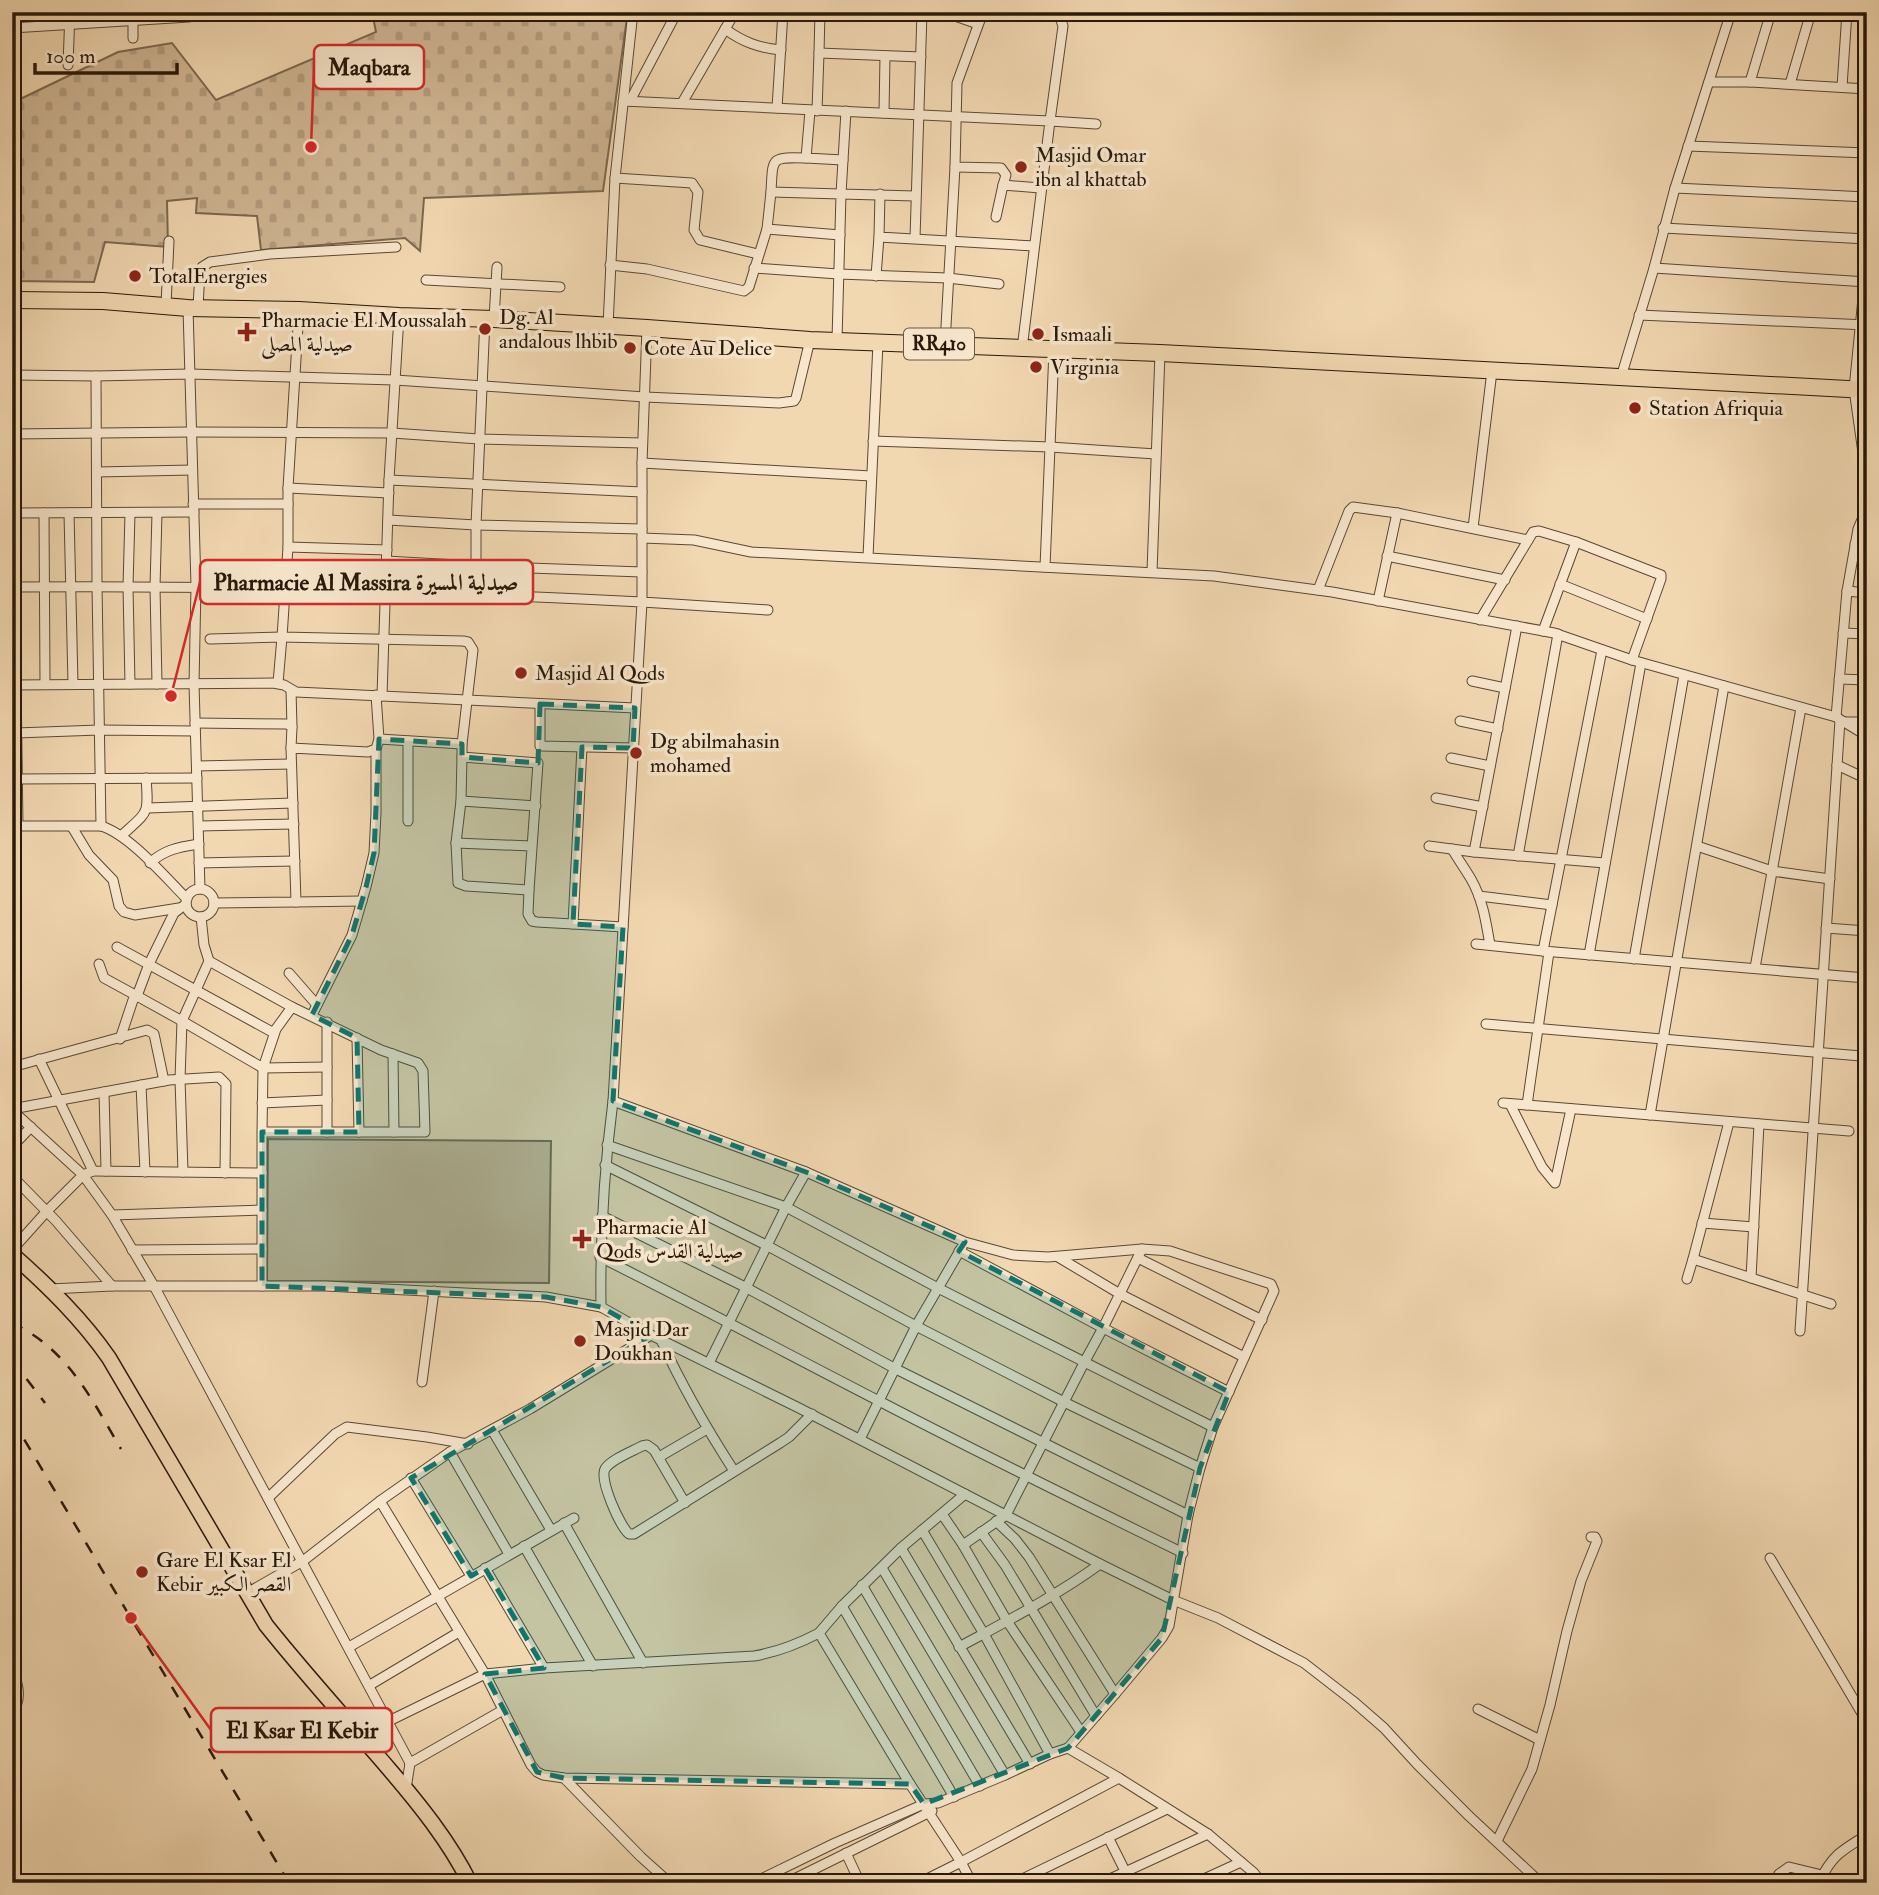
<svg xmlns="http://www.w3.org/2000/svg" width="1879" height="1895" viewBox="0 0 1879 1895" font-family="'IM FELL Double Pica',Amiri,serif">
  <defs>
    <pattern id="cemetery-stones" width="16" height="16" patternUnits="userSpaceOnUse" patternTransform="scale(1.75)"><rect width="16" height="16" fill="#d0b795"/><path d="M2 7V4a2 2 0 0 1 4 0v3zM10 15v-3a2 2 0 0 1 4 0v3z" fill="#b39d7f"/></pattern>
  </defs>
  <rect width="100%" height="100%" fill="#f2d8b1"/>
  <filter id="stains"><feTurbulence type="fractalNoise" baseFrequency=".00286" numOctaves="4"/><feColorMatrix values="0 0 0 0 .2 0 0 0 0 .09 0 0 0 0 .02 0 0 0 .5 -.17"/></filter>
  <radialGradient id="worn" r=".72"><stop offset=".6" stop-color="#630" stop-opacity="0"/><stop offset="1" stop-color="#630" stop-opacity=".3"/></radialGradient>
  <path fill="#d0b795" stroke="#7c6850" stroke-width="2" d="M268 1139 551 1141 549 1283 267 1281Z"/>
  <path fill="url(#cemetery-stones)" stroke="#7c6850" stroke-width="2" d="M372 12H620L627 18 603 191 424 198 420 251 405 238 261 250 257 216 196 213 197 198 167 201 168 247 105 242 94 282 12 281V103L118 52 172 43 216 100 376 32Z"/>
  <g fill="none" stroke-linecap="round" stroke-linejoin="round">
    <defs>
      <g id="street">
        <path d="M13 12 14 97"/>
        <path d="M923 12 955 16 978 24"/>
        <path d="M983 12 957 83 955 167 1001 168 1006 175 1003 185"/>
        <path d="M1058 12 1063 26 1050 121 1096 124"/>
        <path d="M12 28 189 17 196 12"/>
        <path d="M725 29C743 42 759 48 781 50"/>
        <path d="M133 38V12"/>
        <path d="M819 53 820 12"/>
        <path d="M68 65 70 12"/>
        <path d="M1709 82H1750L1867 89"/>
        <path d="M1750 82 1771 12"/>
        <path d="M1790 84 1811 12"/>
        <path d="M1842 87 1847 12"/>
        <path d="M623 101 1050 121 1022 349"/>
        <path d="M630 101 677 12"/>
        <path d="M682 103 735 12"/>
        <path d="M777 108 783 12"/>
        <path d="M810 111 806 158 843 160 846 111"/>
        <path d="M817 111 819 53 921 57"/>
        <path d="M884 113 885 56"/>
        <path d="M1688 146 1867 153"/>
        <path d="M806 158C770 157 773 157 771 192L841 194 837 340"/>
        <path d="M843 160 841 194 915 196"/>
        <path d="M615 178 692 183 698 192 694 230 700 240 758 254"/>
        <path d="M1675 188 1867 197"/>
        <path d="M771 192 767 229 840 235"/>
        <path d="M880 194 879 237 1034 246"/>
        <path d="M996 217 1003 185 1040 188"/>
        <path d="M1663 228 1867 239"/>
        <path d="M915 238 922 12"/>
        <path d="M1867 258 1854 389 1867 481"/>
        <path d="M610 265 647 269 744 291 749 287 767 229"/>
        <path d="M754 268 838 274 948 278 999 284"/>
        <path d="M1654 268 1867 282"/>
        <path d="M876 276 879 237"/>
        <path d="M426 280 560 287"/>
        <path d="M166 305 169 241"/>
        <path d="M198 307 200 271 202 267 210 262 270 254 396 247"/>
        <path d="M188 308 196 586 194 684 200 889"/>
        <path d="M299 310 288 488V547L282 637 463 641 468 642 473 650 462 744 379 739"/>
        <path d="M1639 315 1867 325"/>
        <path d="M494 319 497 267"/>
        <path d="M608 326 615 178 633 12"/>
        <path d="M647 328 642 463V602L768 610"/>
        <path d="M945 344 955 167"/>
        <path d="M12 364 13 299"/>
        <path d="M12 375 96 376 190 374 395 380 645 397 779 403 794 401 796 398 810 340"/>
        <path d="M96 376 97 586 101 826"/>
        <path d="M1621 377 1654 268 1675 188 1731 12"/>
        <path d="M12 386 18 826"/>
        <path d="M12 434 191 432 392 433 479 439 642 443"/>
        <path d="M873 441 1050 447 1156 454"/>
        <path d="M642 463 871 476"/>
        <path d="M97 472 192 470"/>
        <path d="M389 480 642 492"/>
        <path d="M288 488 389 493"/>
        <path d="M193 504H288"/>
        <path d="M12 513 194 512"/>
        <path d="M44 513 45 684"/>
        <path d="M69 513 73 684"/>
        <path d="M157 513 155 587 157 684"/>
        <path d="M388 520 476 525 642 529"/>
        <path d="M1473 528 1492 371"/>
        <path d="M642 538 694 540 751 552 1214 576 1332 592 1554 633 1632 660 1836 717 1867 736"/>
        <path d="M1855 544 1867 545"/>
        <path d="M288 547 387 550"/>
        <path d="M1387 556 1505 580"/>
        <path d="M868 557 878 343"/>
        <path d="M386 561 476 566 642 572"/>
        <path d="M1045 567 1054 350"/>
        <path d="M1152 572 1160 353"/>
        <path d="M1560 584 1647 619"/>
        <path d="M12 587C222 585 432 591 642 602L613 1101C604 1170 600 1238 601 1307"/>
        <path d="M1318 590 1349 511 1353 507 1397 513 1528 540"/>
        <path d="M1847 591 1858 529 1867 508"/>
        <path d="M476 593V525L485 319"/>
        <path d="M1378 601 1397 513"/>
        <path d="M1480 620 1533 532 1539 531 1576 542 1661 575V579L1632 660"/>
        <path d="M1543 631 1576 542"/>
        <path d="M1843 633 1867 634"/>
        <path d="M210 639 282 637 278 683"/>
        <path d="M1602 650 1543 951 1866 978"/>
        <path d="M1839 679 1867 680"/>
        <path d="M1472 681 1505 688"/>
        <path d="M130 684 128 587 130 513"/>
        <path d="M12 685 273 683 284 685 296 692 635 708"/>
        <path d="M291 690 292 727"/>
        <path d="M382 696 389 480 399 316"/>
        <path d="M540 704V746L633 748"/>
        <path d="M1836 717 1847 591 1867 593"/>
        <path d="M1460 721 1498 729"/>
        <path d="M1844 722H1867"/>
        <path d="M195 723 287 724 292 727 291 748"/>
        <path d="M16 733 99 730 195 731"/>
        <path d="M408 741V821"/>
        <path d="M462 744V757L538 763 529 890 466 886 458 883 456 843 531 846"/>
        <path d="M582 747 573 924 623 927"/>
        <path d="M1451 758 1490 766"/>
        <path d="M1837 765 1867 779"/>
        <path d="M197 766 291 764"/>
        <path d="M17 779 197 778"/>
        <path d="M1436 798 1483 807"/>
        <path d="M461 801 536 806"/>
        <path d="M148 808 293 803"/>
        <path d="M14 826H101C130 835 165 877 187 899"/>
        <path d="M199 826 294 824"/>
        <path d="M72 827 89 855 113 880 119 906 124 912 135 915 179 908"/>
        <path d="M121 836C148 811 149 816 146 778"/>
        <path d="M456 843 461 801 462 757"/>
        <path d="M1429 846 1474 852 1517 626"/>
        <path d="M1697 846 1772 871 1830 879"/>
        <path d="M1452 849C1458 859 1465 869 1471 879 1483 900 1486 922 1490 945"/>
        <path d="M1474 852 1605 863"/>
        <path d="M1518 856 1558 634"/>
        <path d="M150 863C165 849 180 847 199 844"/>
        <path d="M199 863 295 861"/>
        <circle cx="200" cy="903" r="14"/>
        <path d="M529 890 528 914 532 921 537 922 573 924"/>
        <path d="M1479 896 1552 905"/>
        <path d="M296 902 362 901"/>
        <path d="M214 903 296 902 291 748 368 752 376 749 379 739 376 695"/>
        <path d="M1826 928 1867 931"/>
        <path d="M1476 944 1543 951"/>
        <path d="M117 947 274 1033"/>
        <path d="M1589 955 1641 663"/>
        <path d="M1634 959 1684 675"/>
        <path d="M209 961 292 1007"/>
        <path d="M99 964 104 978 137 996 149 964 174 913 186 904"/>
        <path d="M1755 968 1801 708"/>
        <path d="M289 973 317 1005"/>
        <path d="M312 1015 352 935 366 887 374 853 376 813V749"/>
        <path d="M327 1022V1132"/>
        <path d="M1486 1024 1861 1056"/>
        <path d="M357 1038 359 1132"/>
        <path d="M120 1039 133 1000 137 996 182 1021 209 961 204 945 201 917"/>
        <path d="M393 1054 394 1132"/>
        <path d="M39 1059 93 1171 262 1173V1132H425L423 1071 418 1063 381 1050 292 1007 276 1029 263 1068 262 1132"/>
        <path d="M12 1067 147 1030 154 1034 164 1081"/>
        <path d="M141 1085 145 1172"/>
        <path d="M104 1092 106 1171"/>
        <path d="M613 1101 806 1172 965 1242 1013 1255 1048 1257 1142 1249 1170 1251 1271 1284 1274 1291 1213 1427 1200 1468"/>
        <path d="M262 1103 327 1100"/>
        <path d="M1503 1103 1849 1131"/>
        <path d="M1510 1104 1542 1167 1555 1183 1571 1109"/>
        <path d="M1527 1105 1549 952"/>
        <path d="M12 1109 169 1080 219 1077 226 1084 225 1173"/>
        <path d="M12 1110 83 1175 47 1211 12 1250"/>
        <path d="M1650 1115 1724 686"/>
        <path d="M607 1145 786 1207 938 1288 1213 1427"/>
        <path d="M12 1147 31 1127"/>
        <path d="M605 1165 766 1245 916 1326 1064 1402 1200 1468 1188 1515 1169 1626 1162 1638 1115 1694 1068 1748"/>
        <path d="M93 1171 83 1175 112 1215 154 1286 410 1763"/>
        <path d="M183 1172 180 1079 182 1021 263 1068 327 1067"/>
        <path d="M262 1173V1286"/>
        <path d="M12 1176 56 1221 112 1286"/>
        <path d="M112 1215 262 1210"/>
        <path d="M602 1216 745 1287 894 1368 1188 1515"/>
        <path d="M1702 1223 1754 1227"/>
        <path d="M132 1250 262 1249"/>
        <path d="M959 1251 1103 1328 1229 1392"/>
        <path d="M600 1257C694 1304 786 1353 879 1401 979 1453 1081 1503 1183 1553"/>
        <path d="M1058 1257 1120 1294 1244 1357"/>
        <path d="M1138 1258 1262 1320"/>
        <path d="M1693 1259 1729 1122"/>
        <path d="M1751 1278 1759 1124"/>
        <path d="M1687 1279 1693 1259 1831 1304"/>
        <path d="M50 1289 112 1286H326L546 1297 601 1307 651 1335 530 1409 450 1452 380 1501 303 1561 247 1593"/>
        <path d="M1800 1331 1840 720"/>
        <path d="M651 1335 799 1408 1100 1564 1173 1600 1218 1618 1304 1663 1353 1701 1384 1728 1417 1764 1469 1816 1541 1883"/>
        <path d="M661 1340C682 1386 707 1429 734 1471"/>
        <path d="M709 1363 786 1207 806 1172"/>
        <path d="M422 1382 434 1291"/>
        <path d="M492 1430 551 1530"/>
        <path d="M860 1439 916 1326 962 1247"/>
        <path d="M450 1452 509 1554"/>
        <path d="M659 1457 707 1429"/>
        <path d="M411 1478 471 1576"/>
        <path d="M268 1498 335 1434 347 1427 427 1437 468 1444"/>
        <path d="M380 1501 485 1674 531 1765 537 1772 543 1775 564 1778 910 1784"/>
        <path d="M685 1503 654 1450 647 1445 642 1446C633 1451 610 1460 605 1469 599 1480 620 1526 629 1534H634L780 1443 789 1437 812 1414"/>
        <path d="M942 1514 963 1545 1007 1621 1081 1732"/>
        <path d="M996 1521 1015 1539 1029 1557 1115 1694"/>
        <path d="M564 1523 643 1663"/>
        <path d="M922 1530 984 1634 1050 1754"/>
        <path d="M981 1532 1005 1565 1096 1716"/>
        <path d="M963 1545 1006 1515 1085 1361 1103 1328 1142 1249"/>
        <path d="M524 1546 593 1666"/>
        <path d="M901 1548 1030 1764"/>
        <path d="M1770 1558 1867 1722"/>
        <path d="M485 1568 544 1668"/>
        <path d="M882 1568 1005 1775"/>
        <path d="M862 1585 980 1786"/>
        <path d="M842 1606 954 1797"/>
        <path d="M819 1633 842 1606 901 1548 965 1494"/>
        <path d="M349 1647 574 1518"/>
        <path d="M959 1647C1007 1621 1056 1596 1100 1564"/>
        <path d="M12 1672C20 1686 21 1700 12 1714"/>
        <path d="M370 1685 459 1632"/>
        <path d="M1478 1709 1540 1740"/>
        <path d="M389 1721 485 1674 544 1668 754 1656C778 1652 798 1644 819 1633L910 1784 961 1862 972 1883"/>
        <path d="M564 1778 641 1857 670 1883"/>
        <path d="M406 1789 410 1763 503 1710"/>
        <path d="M1108 1837 1131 1883"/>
        <path d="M1497 1841 1532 1769 1550 1705 1567 1631 1581 1581 1597 1541 1595 1537H1591"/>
        <path d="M846 1853 860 1883"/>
        <path d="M753 1883 835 1843 924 1804 938 1803 1005 1775 1050 1754 1068 1748 1119 1778 1208 1834 1254 1873 1257 1877V1883"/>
        <path d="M786 1883 932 1811"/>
        <path d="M919 1883 961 1862 1119 1778"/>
        <path d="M1014 1883 1167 1809"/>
        <path d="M1101 1883 1208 1834"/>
        <path d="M1195 1883 1241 1862"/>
        <path d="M1774 1883 1779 1874 1789 1867 1822 1875"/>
        <path d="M1819 1883C1831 1856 1842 1850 1867 1835"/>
      </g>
      <path id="primary" d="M12 1254C48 1286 82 1319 109 1358L266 1625C305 1674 348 1721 389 1769 419 1804 449 1841 470 1883"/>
      <path id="highway" d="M12 300 103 301 188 308 299 310 399 316 494 319 647 328 810 340 1160 353 1867 390"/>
    </defs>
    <use href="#street" stroke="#5a4834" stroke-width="11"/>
    <use href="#primary" stroke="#28180a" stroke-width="17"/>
    <use href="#highway" stroke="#28180a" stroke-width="18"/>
    <use href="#street" stroke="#f7e6cc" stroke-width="9"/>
    <use href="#primary" stroke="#f2d8b1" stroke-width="14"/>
    <use href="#highway" stroke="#f2d8b1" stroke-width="16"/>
    <g stroke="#28180a" stroke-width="2.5" stroke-dasharray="12 12" stroke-linecap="butt">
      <path d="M12 1322C23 1329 35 1335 44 1343 79 1371 99 1412 121 1449"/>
      <path d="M12 1360 45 1403"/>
      <path d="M12 1419 289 1883"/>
    </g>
  </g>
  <path fill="#0f766e" fill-opacity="0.2" stroke="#0f766e" stroke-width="5" stroke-dasharray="14 9" stroke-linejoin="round" d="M540 704 635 708 633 748 582 747 573 924 623 927 613 1101 806 1172 965 1242 959 1251 1229 1392 1200 1468 1162 1638 1068 1748 924 1804 910 1784 564 1778 537 1772 485 1674 544 1668 485 1568 471 1576 411 1478 651 1335 601 1307 546 1297 262 1286V1132H359L357 1038 312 1015 352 935 366 887 374 853 379 739 462 744V757L538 763Z"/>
  <g fill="#8f2418" stroke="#f7e6cc" stroke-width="2.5">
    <circle cx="1021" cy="167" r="7"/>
    <circle cx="135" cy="276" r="7"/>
    <circle cx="485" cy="329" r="7"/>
    <path d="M243.5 321.5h7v7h7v7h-7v7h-7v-7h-7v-7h7z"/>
    <circle cx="1038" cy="334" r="7"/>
    <circle cx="630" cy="348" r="7"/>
    <circle cx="1036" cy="367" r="7"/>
    <circle cx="1635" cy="408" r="7"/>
    <circle cx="521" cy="673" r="7"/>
    <circle cx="636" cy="753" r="7"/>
    <path d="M578.5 1228.5h7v7h7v7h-7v7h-7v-7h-7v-7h7z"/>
    <circle cx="580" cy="1341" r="7"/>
    <circle cx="142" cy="1572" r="7"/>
  </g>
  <g text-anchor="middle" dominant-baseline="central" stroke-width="7" stroke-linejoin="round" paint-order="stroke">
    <rect fill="#f7e6cc" stroke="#665644" stroke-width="2" x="904" y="328.5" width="70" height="31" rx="5"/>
    <g font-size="19" font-weight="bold" fill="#28180a">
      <text x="939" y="344">RR410</text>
    </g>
    <g font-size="21" fill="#28180a" stroke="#f7e6cc" text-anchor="start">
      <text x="1035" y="155">Masjid Omar<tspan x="1035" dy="24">ibn al khattab</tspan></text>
      <text x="149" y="276">TotalEnergies</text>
      <text x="499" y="317">Dg. Al<tspan x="499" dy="24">andalous lhbib</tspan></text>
      <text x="261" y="320">Pharmacie El Moussalah<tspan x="261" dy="24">صيدلية المصلى</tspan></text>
      <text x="1052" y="334">Ismaali</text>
      <text x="644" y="348">Cote Au Delice</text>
      <text x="1050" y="367">Virginia</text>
      <text x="1649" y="408">Station Afriquia</text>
      <text x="535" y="673">Masjid Al Qods</text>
      <text x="650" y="741">Dg abilmahasin<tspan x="650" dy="24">mohamed</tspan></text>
      <text x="596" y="1227">Pharmacie Al<tspan x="596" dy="24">Qods صيدلية القدس</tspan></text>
      <text x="594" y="1329">Masjid Dar<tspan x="594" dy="24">Doukhan</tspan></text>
      <text x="156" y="1560">Gare El Ksar El<tspan x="156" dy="24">Kebir القصر الكبير</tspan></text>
    </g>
  </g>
  <path fill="none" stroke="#d62828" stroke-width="2.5" d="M311 147L314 67M171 696L200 582M131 1618L211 1730"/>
  <g fill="#d62828" stroke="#f7e6cc" stroke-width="2.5">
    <circle cx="311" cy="147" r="7"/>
    <circle cx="171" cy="696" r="7"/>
    <circle cx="131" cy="1618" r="7"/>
  </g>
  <g fill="#f7e6cc" stroke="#d62828" stroke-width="2.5">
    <rect x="314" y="45" width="110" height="44" rx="7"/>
    <rect x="200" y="560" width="333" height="44" rx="7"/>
    <rect x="211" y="1708" width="181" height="44" rx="7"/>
  </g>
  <g font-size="23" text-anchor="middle" font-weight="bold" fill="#28180a">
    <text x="369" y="75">Maqbara</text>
    <text x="366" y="590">Pharmacie Al Massira صيدلية المسيرة</text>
    <text x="302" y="1738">El Ksar El Kebir</text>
  </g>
  <rect width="1879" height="1895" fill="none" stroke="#f2d8b1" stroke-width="42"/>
  <rect x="14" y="14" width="1851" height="1867" fill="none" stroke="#28180a" stroke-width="3.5"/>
  <rect x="21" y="21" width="1837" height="1853" fill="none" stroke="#28180a" stroke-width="2"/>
  <path d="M35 63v10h142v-10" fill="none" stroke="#28180a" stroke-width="3.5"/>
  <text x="46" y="63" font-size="21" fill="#28180a" stroke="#f7e6cc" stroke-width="5" paint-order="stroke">100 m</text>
  <rect width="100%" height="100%" filter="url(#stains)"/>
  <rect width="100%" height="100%" fill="url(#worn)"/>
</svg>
